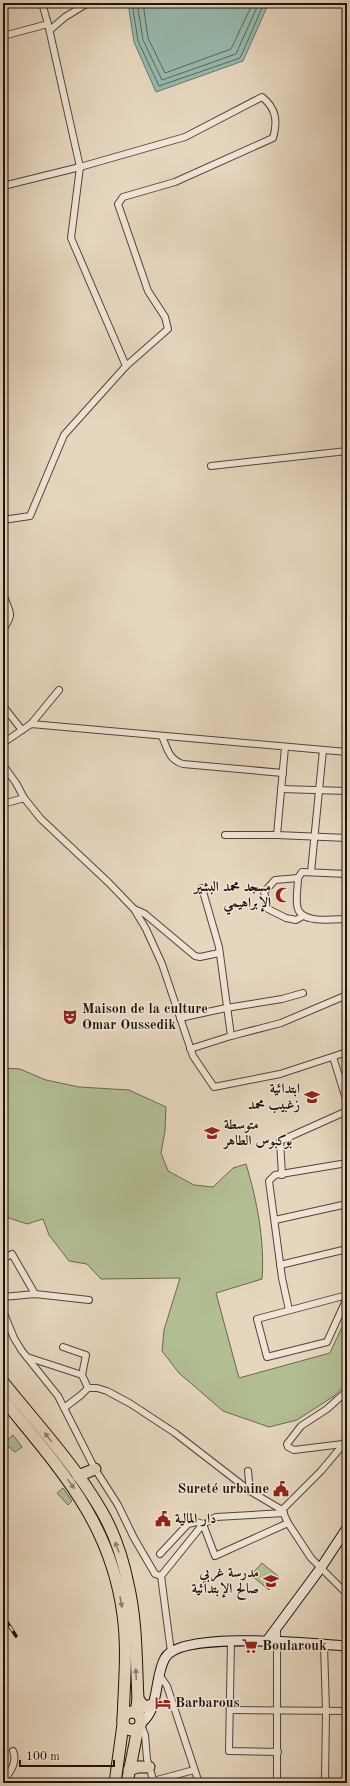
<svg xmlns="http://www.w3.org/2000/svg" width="350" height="1786" viewBox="0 0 350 1786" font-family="'Old Standard TT',Amiri,serif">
  <rect width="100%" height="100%" fill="#e6d6be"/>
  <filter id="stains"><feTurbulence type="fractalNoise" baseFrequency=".005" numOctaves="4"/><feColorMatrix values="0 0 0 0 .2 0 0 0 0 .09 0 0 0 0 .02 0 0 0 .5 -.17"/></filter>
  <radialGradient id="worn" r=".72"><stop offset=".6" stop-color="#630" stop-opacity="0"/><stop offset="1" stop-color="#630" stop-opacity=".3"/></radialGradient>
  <g fill="#b3be93" stroke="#696850">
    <path d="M3 1068 20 1069 46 1080 79 1087 129 1090 166 1107 165 1131 161 1153 168 1171 194 1185 213 1187 233 1168 246 1164C257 1200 265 1242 262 1279L216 1293 239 1378 330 1353 347 1316V1383L334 1396 297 1420 269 1427 223 1411 179 1373 162 1351 164 1330 180 1278 101 1279 87 1264 69 1261 49 1235 43 1219 27 1224 3 1216Z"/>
    <path d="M13 1435 22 1447 15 1452 4 1443Z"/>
    <path d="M63 1488 72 1501 68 1505 57 1493Z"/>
    <path d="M262 1563 279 1577 269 1590 251 1575Z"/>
  </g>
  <path fill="#97b9ad" stroke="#67776d" d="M128 3H265L267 7 243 61 156 92 134 42Z"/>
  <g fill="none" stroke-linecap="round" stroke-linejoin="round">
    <g stroke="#5b665d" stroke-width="1">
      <path d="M132 3 138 41 159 86 240 58 262 8V3"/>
      <path d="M137 3 143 40 162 80 236 54 257 7V3"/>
      <path d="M143 3 148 38 165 73 231 49 251 7V3"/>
    </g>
    <defs>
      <g id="minor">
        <path d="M50 30 65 17 88 3"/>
        <path d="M3 36 48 24"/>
        <path d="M3 186 80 167 185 137 262 97C276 108 278 121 273 138L175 182 123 197 118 204 148 291 165 317 168 329 126 366"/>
        <path d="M211 466 347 451"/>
        <path d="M3 520 30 516 64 435 126 366 71 238 80 167 48 24 42 3"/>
        <path d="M3 593C8 612 16 612 3 629"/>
        <path d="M3 706 22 730"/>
        <path d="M31 724 59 690"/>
        <path d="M162 736C167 748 169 760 183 764L283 773"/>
        <path d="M3 743 31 724 347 752"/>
        <path d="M285 747 277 835 347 838"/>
        <path d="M3 765 16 783 24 798 41 819 109 883 134 909 146 929 162 964 193 1056 214 1087 280 1074 347 1052"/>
        <path d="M281 789 347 791"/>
        <path d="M3 804 24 798"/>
        <path d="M225 835H277"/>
        <path d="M311 872 323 750"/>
        <path d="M347 874 302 872 298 878C298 887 295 901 298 909 303 924 335 919 347 919"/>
        <path d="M298 878 275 880 264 892 268 909 286 918 296 920 303 916"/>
        <path d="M202 888 219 947 231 1036"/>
        <path d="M134 909 145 914 195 956 200 957 219 953"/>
        <path d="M180 1018 226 1008 282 999 303 993"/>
        <path d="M190 1049 231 1036 281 1023 347 995"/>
        <path d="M333 1057 347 1102"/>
        <path d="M282 1175 280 1141 347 1111"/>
        <path d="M275 1220 347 1204"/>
        <path d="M3 1259 12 1254 35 1294"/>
        <path d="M280 1265 347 1249"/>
        <path d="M347 1295 257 1319 267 1357 327 1342 347 1298"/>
        <path d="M3 1297 35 1294 89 1300"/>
        <path d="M289 1310 282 1278 269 1181 275 1175 347 1163"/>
        <path d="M3 1311 14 1338 22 1351 58 1396 95 1469 118 1505 134 1538 155 1574 161 1576"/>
        <path d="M63 1347 86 1355 82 1375"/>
        <path d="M27 1357 82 1375 88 1388"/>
        <path d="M64 1408 81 1395 88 1388H97L107 1391 131 1404 175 1433 250 1491 282 1510 288 1523 311 1558 347 1594"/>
        <path d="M343 1444 294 1450 288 1447 287 1444 301 1426 327 1409 347 1391"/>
        <path d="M248 1471 250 1491"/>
        <path d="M282 1510 321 1471 347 1440"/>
        <path d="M203 1524 215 1556 288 1523"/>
        <path d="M160 1554 188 1524 196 1522 203 1524"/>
        <path d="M231 1641 229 1751 278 1752"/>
        <path d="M324 1645 326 1711 325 1783"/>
        <path d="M171 1652 161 1576 203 1524 216 1517 284 1513"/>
        <path d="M160 1676 167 1686 199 1783"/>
        <path d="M230 1710 347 1711"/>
        <path d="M141 1725 145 1735 147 1759 154 1783"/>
        <path d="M153 1781 194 1770"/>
        <path d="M3 1782C9 1773 18 1763 13 1751"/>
        <path d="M277 1783V1627"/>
      </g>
      <g id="secondary">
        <path d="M266 1642 320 1569 347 1528"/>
        <path d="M141 1723C160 1709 154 1677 165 1658 181 1630 315 1644 347 1646"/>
      </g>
      <g id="trunk">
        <path d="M3 1382C36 1423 74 1464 101 1510 114 1532 123 1559 128 1584 137 1622 136 1661 138 1699L136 1713"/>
        <path d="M3 1399C59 1468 111 1522 123 1615 128 1650 124 1686 123 1721"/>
        <path d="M78 1476 95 1469"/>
        <path d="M138 1699 144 1707 152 1705"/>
        <circle cx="132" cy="1721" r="9"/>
        <path d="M129 1770 137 1767H149"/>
        <path d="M115 1783 123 1724"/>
        <path d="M127 1783 138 1728"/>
      </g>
    </defs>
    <use href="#minor" stroke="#514439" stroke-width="8"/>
    <use href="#secondary" stroke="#1f130d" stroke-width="11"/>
    <use href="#trunk" stroke="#1f130d" stroke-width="13"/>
    <use href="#minor" stroke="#efe4d5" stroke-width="6"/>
    <use href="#secondary" stroke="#efe4d5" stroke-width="9"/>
    <use href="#trunk" stroke="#e6d6be" stroke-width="11"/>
    <defs>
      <path id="rail" d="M3 1616 16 1636"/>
    </defs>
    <use href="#rail" stroke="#1f130d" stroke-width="3.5"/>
    <use href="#rail" stroke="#efe4d5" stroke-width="2" stroke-dasharray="6" stroke-linecap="butt"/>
  </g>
  <defs><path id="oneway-solid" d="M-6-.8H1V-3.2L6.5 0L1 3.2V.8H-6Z"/></defs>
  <g fill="#8c7e6e">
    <use href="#oneway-solid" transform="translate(48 1437) rotate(-129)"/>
    <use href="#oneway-solid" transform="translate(71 1484) rotate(54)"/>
    <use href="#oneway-solid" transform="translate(117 1547) rotate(-110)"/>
    <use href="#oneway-solid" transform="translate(121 1602) rotate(80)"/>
    <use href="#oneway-solid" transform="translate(136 1674) rotate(-93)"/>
  </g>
  <defs>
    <symbol id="mosque-bare" viewBox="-9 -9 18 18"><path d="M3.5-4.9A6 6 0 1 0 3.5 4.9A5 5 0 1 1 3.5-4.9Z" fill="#8f2418" stroke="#efe4d5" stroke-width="2.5" paint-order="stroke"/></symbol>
    <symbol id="theatre-bare" viewBox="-9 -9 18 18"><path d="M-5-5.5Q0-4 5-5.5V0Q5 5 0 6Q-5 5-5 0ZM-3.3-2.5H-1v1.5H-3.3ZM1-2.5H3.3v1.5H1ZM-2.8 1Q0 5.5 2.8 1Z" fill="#8f2418" stroke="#efe4d5" stroke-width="2.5" paint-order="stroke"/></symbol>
    <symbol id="school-bare" viewBox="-9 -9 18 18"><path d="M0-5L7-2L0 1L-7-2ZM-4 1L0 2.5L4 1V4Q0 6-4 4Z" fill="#8f2418" stroke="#efe4d5" stroke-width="2.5" paint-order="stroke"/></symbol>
    <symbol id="civic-bare" viewBox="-9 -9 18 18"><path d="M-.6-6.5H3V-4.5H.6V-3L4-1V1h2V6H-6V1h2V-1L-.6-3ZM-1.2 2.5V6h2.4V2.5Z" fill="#8f2418" stroke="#efe4d5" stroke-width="2.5" paint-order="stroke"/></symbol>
    <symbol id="supermarket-bare" viewBox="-9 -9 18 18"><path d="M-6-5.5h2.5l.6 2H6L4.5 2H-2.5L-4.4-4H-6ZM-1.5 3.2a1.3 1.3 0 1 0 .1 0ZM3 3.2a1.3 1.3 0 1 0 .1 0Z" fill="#8f2418" stroke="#efe4d5" stroke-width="2.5" paint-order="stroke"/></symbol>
    <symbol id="hotel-bare" viewBox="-9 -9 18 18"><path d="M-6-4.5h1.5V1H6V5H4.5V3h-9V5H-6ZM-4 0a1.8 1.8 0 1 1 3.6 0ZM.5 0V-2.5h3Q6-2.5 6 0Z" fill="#8f2418" stroke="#efe4d5" stroke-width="2.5" paint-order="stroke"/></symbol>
  </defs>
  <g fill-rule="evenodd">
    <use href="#mosque-bare" x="272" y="884" width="22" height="22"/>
    <use href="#theatre-bare" x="59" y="1006" width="22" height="22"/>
    <use href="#school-bare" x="301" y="1086" width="22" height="22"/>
    <use href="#school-bare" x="201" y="1122" width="22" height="22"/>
    <use href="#civic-bare" x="270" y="1478" width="22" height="22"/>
    <use href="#civic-bare" x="152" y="1508" width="22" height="22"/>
    <use href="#school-bare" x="260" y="1570" width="22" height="22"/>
    <use href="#supermarket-bare" x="239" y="1635" width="22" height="22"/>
    <use href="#hotel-bare" x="152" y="1692" width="22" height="22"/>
  </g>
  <g text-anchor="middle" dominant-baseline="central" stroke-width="3" stroke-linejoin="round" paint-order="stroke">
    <g font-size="14" font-weight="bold" fill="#1f130d" stroke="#efe4d5" text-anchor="start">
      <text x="271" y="887" text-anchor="end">مسجد محمد البشير<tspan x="271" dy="16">الإبراهيمي</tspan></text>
      <text x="82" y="1009">Maison de la culture<tspan x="82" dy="16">Omar Oussedik</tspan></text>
      <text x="300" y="1089" text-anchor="end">ابتدائية<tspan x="300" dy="16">زغبيب محمد</tspan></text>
      <text x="224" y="1125">متوسطة<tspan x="224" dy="16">بوكبوس الطاهر</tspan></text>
      <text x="269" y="1489" text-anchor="end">Sureté urbaine</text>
      <text x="175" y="1519">دار المالية</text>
      <text x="259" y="1573" text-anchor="end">مدرسة غربي<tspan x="259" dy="16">صالح الإبتدائية</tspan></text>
      <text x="262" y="1646">Boularouk</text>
      <text x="175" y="1703">Barbarous</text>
    </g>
  </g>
  <rect width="350" height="1786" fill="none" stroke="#e6d6be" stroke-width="16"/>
  <rect x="4" y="4" width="342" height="1778" fill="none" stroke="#1f130d" stroke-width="2"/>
  <rect x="8" y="8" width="334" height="1770" fill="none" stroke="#1f130d"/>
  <path d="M20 1760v6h94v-6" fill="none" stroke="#1f130d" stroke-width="2"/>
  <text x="26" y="1760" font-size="12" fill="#1f130d" stroke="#efe4d5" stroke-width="3" paint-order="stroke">100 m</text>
  <rect width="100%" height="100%" filter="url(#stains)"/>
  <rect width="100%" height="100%" fill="url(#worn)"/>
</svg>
